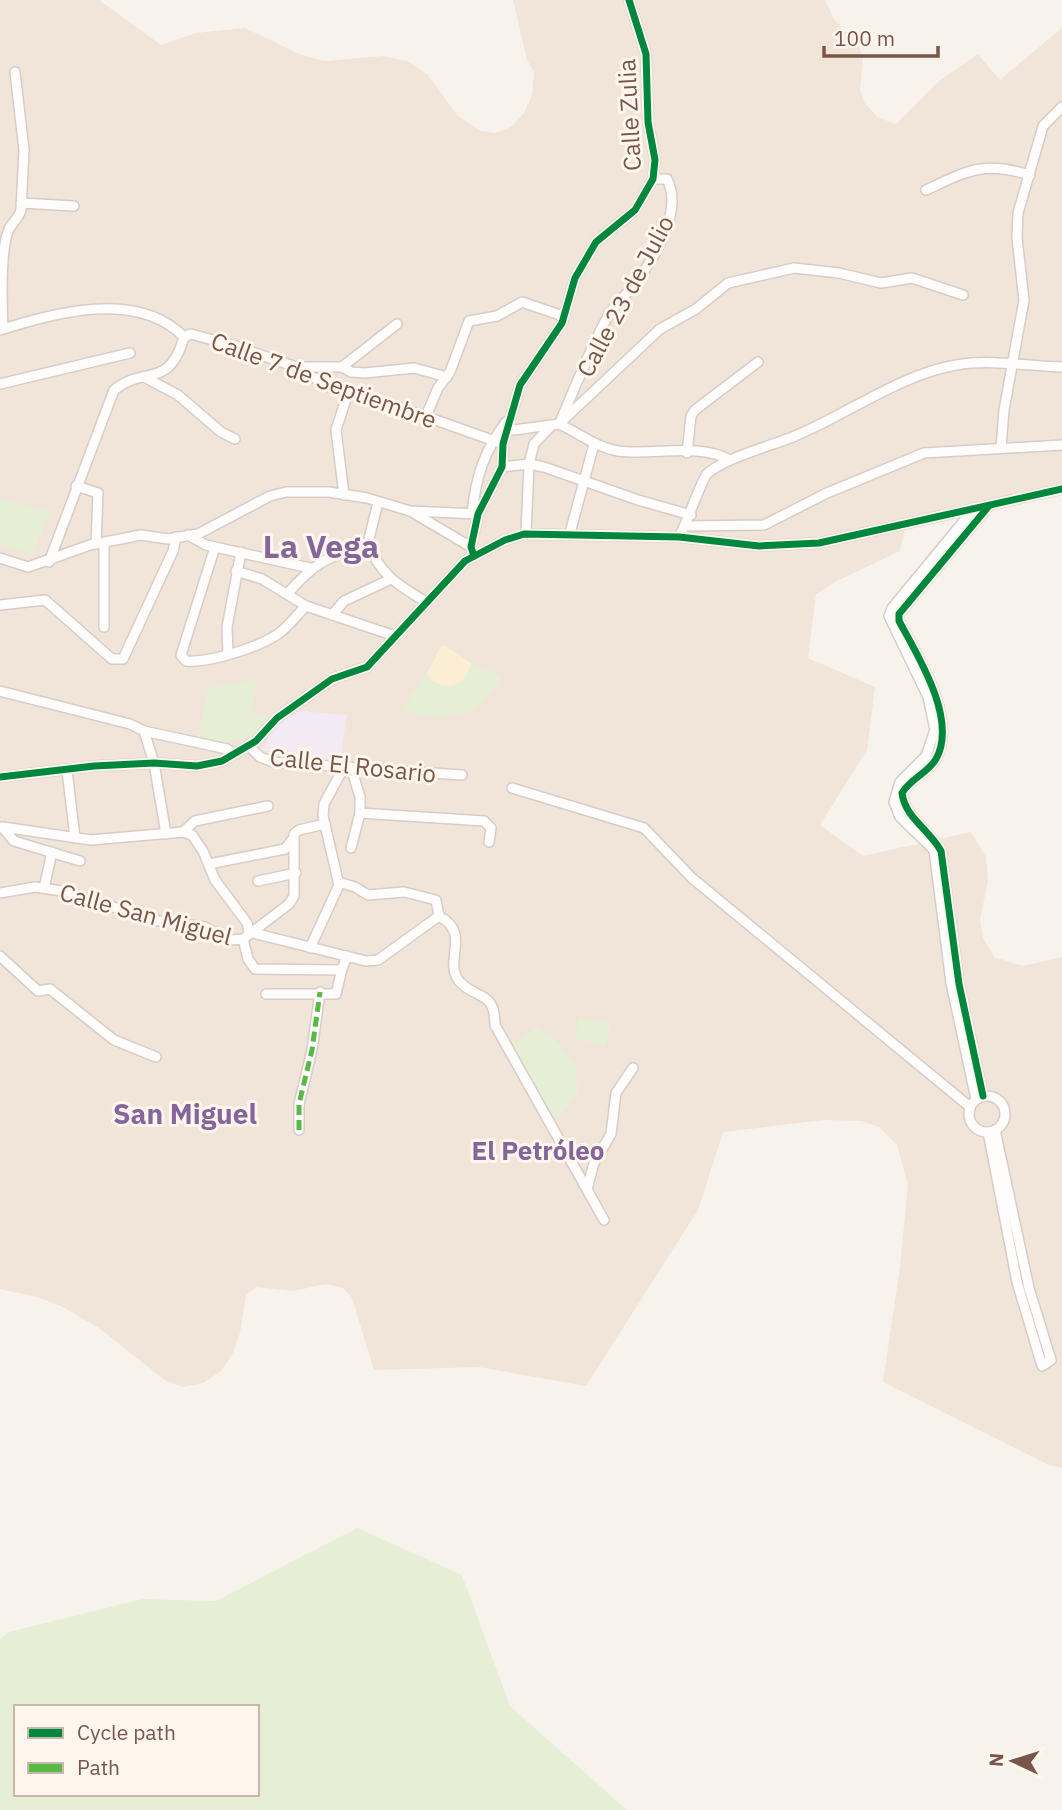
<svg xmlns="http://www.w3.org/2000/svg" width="1062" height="1810" viewBox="0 0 1062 1810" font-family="'IBM Plex Sans',sans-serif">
  <rect width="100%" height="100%" fill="#f8f2ec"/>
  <path fill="#f1e4d9" d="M0 0H99L161 45 196 33 245 28 301 55 325 61 383 56 407 61 428 75 457 115 481 131 496 133 511 127 524 113 532 95 534 72 527 60 513 0H825L834 19 859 46 863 60 860 89 864 102 877 117 896 124 938 82 978 54 1000 80 1062 28V492L905 529 900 551 835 582 816 594 808 658 875 687 867 750 820 825 863 856 971 832 986 857 988 880 980 920 983 938 994 957 1023 966 1062 957V1468L1049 1465 883 1382 900 1267 908 1184 897 1145 879 1127 861 1121 824 1120 723 1132 698 1210 586 1386 479 1367 374 1370 352 1298 343 1288 326 1284 293 1291 256 1287 246 1295 240 1333 233 1353 221 1371 203 1383 184 1387 166 1381 99 1328 61 1306 37 1297 0 1289Z"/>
  <path fill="#f4eaf4" d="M300 711 347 715 340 762 261 750 277 724Z"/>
  <g fill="#e6efd6" fill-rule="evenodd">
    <path d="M0 498 50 512 33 554 0 546Z"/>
    <path d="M452 654 501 677C482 718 441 725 403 709L435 659Z"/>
    <path d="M257 679 252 713 269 715C252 744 229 744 198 738L208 688Z"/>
    <path d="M579 1017 610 1023 606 1046 575 1039Z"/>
    <path d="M538 1026 546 1034 549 1033 575 1062 578 1095 560 1116 548 1120 511 1048Z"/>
    <path d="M357 1528 462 1575 510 1706 627 1810H0V1639L9 1632 143 1599 216 1601ZM16 1707H257V1794H16Z"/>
  </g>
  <path fill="#fbeed4" d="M444 645 471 663C467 687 441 694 427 674L441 646Z"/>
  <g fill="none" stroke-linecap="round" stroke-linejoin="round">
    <defs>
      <g id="minor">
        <path d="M926 190C969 170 983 161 1030 175"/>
        <path d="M21 203 74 206"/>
        <path d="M3 329C2 306 0 249 9 229 13 222 18 219 21 210L24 150 15 72"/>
        <path d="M0 330C55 313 137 289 184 337"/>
        <path d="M184 337 191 334 235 346 296 367 333 389 402 408 503 444"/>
        <path d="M296 367H342L351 372 365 373 414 368 447 377"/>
        <path d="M342 367 397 324"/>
        <path d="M146 378 178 395 221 432 235 439"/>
        <path d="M0 384 130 353"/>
        <path d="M426 416 438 388 450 372 469 321 497 316 522 302 563 316"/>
        <path d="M561 420C576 385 590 349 608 316 615 305 624 297 632 287 653 261 684 212 667 179H653"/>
        <path d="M559 424C579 433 595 447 618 451 653 456 698 442 730 460"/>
        <path d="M506 431 559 424 660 329 696 309 728 283 794 268 839 273 881 283 912 278 963 295"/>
        <path d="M1001 448 1004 410 1024 300 1017 238 1018 213 1043 126 1062 107"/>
        <path d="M687 453 691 416 695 410 758 362"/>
        <path d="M502 467 529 464 544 467 638 500 691 515"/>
        <path d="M76 486 98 493 96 544"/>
        <path d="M344 495 336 430 348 393"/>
        <path d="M973 510 892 608 889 616 928 697 935 730 926 756 900 782 894 802 900 817 934 850 951 983 976 1099"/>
        <path d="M412 512 471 547"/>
        <path d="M472 513C476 477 484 451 506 422"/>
        <path d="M686 526 764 525 827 493 924 453 1062 445"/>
        <path d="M570 533 594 444"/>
        <path d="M526 534 529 464 534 444 550 427"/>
        <path d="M188 535 206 545 310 568"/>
        <path d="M679 537C686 525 702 479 707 474 724 458 771 446 795 436 848 414 899 375 956 365 991 359 1027 366 1062 367"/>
        <path d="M368 543C379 574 398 585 426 602"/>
        <path d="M215 547 181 655 186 661C210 663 264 646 282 631 291 623 298 614 306 606"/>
        <path d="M474 556 471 547 478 514 502 467 503 444 520 385 562 323 575 278 596 242 635 210 653 179 655 160 648 122 646 54 629 0"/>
        <path d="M0 558 28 567 90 545 141 535 168 539 198 534 270 496 286 492H329L367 498 410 511 478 514"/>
        <path d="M49 562 114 390C145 365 169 390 184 337"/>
        <path d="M236 571 262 579 306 606 395 636"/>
        <path d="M288 593C317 560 328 558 368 543L378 502"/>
        <path d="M0 605 45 600 112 659H123L173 551 176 537"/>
        <path d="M332 615 344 601 389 580"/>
        <path d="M104 627V543"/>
        <path d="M228 654 227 627 241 552"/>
        <path d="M0 691 130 724 144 731 154 763 166 834"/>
        <path d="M144 731 227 749 235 754"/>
        <path d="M249 746 260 757 273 762 462 775"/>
        <path d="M351 767 360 797V813L484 821 491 828 489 842"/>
        <path d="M67 770 75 838"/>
        <path d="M0 777 94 766 154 763 197 766 222 761 256 741 277 718 332 679 367 667 465 561 505 540 524 534 679 537 759 546 819 543 1062 489"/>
        <path d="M512 788 644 828 692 878 970 1107"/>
        <path d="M2 827 14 841 80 861"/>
        <path d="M3 827 91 840 183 832 192 835 203 851 215 880 247 923 249 932"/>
        <path d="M183 832 195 821 268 806"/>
        <path d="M351 848 360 813"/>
        <path d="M209 864 285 849 292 840"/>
        <path d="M258 881 296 873"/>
        <path d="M338 882 355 887 368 895 404 892 436 900 439 916"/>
        <path d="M44 888 52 852"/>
        <path d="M0 893 35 887 68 892 152 920 205 927 231 940 243 939 289 904 294 896V834L299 830 325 824"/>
        <path d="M439 916C472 934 443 960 459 981 475 1000 495 989 495 1025L604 1220"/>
        <path d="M249 932 366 961 378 960 439 916"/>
        <path d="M243 939 248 959 255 969 337 970 342 969 347 956"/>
        <path d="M310 948 339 885 323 816 324 804 344 767"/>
        <path d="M0 956 38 991 50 989 114 1040 156 1057"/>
        <path d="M266 994H336L342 969"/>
        <circle cx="987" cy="1114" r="18"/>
        <path d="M983 1096 959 984 941 851C929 829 905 818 902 793 911 778 927 774 936 759 958 720 918 656 899 621V614L988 507"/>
        <path d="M299 1130V1104L312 1050 320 992"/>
        <path d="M988 1132 1017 1282 1042 1366 1051 1360 1029 1288 995 1130"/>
        <path d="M587 1189 594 1163 611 1134 616 1093 633 1068"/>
      </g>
    </defs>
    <use href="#minor" stroke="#d6cdc8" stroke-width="12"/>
    <use href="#minor" stroke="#fefdfc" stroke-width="9"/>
    <path stroke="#58b947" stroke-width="5" stroke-dasharray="10 5" stroke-linecap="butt" d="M299 1130V1104L312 1050 320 992"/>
    <defs>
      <g id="cycleway">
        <path d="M474 556 471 547 478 514 502 467 503 444 520 385 562 323 575 278 596 242 635 210 653 179 655 160 648 122 646 54 629 0"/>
        <path d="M0 777 94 766 154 763 197 766 222 761 256 741 277 718 332 679 367 667 465 561 505 540 524 534 679 537 759 546 819 543 1062 489"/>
        <path d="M983 1096 959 984 941 851C929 829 905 818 902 793 911 778 927 774 936 759 958 720 918 656 899 621V614L988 507"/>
      </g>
    </defs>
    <use href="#cycleway" stroke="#fff7ee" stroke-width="11"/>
    <use href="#cycleway" stroke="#00873e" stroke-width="7"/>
  </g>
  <g text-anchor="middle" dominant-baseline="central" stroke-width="6" stroke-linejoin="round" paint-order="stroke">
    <g font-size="24" fill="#78574a" stroke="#fff7ee">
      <text transform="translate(629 115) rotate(-93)">Calle Zulia</text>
      <text transform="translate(625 296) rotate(-62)">Calle 23 de Julio</text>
      <text transform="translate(324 380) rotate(20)">Calle 7 de Septiembre</text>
      <text transform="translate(353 765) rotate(6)">Calle El Rosario</text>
      <text transform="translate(146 914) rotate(15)">Calle San Miguel</text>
    </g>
    <g font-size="26" font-weight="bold" fill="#85659b" stroke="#fff7ee">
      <text x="538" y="1150">El Petróleo</text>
    </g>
    <g font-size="28" font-weight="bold" fill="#85659b" stroke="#fff7ee">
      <text x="185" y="1113">San Miguel</text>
    </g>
    <g font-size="32" font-weight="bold" fill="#85659b" stroke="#fff7ee">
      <text x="321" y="546">La Vega</text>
    </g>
  </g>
  <rect x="14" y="1705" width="245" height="91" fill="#fff7ee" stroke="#c9b7ac" stroke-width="2"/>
  <rect x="28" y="1728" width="35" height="10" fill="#00873e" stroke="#c9b7ac" stroke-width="2"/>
  <text x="77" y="1740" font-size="21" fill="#78574a">Cycle path</text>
  <rect x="28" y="1763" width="35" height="10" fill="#58b947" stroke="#c9b7ac" stroke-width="2"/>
  <text x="77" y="1775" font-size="21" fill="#78574a">Path</text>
  <g transform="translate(1013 1761) rotate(274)" stroke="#fff7ee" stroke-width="5" paint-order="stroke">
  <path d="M0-5L12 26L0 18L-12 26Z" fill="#78574a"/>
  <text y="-10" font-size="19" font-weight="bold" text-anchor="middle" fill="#78574a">N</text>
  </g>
  <path d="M824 46v10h114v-10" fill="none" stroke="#78574a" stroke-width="3.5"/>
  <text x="834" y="46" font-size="21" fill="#78574a" stroke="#fff7ee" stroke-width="5" paint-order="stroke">100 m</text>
</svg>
